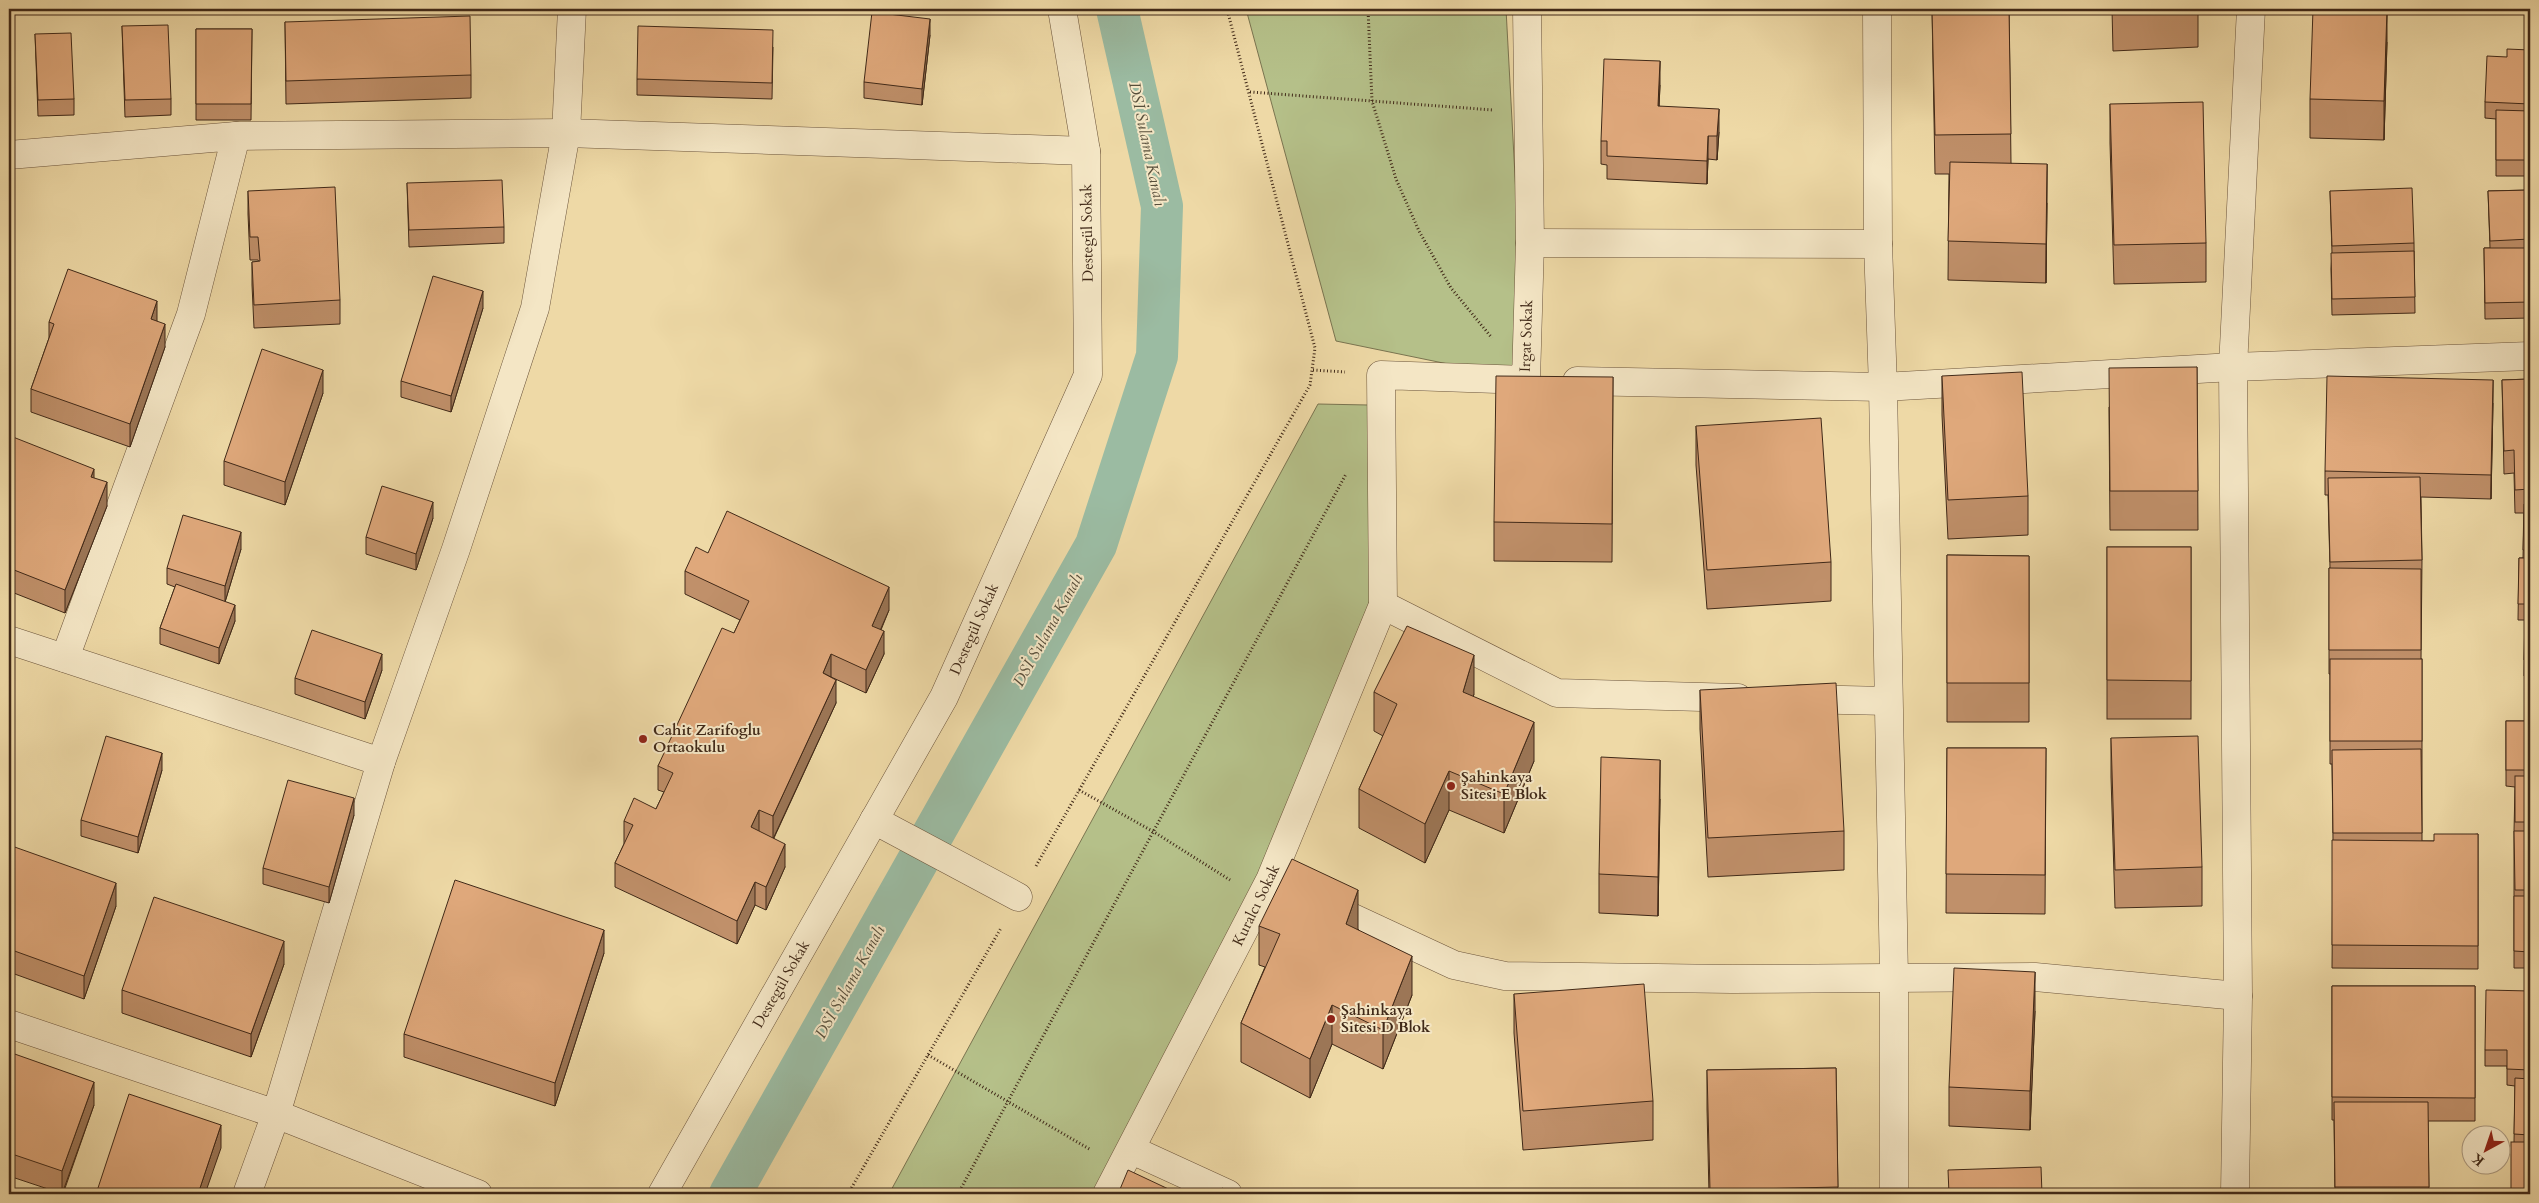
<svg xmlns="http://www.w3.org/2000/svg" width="2539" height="1203" viewBox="0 0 2539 1203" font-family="Cardo,serif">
  <rect width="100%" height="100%" fill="#eed9a6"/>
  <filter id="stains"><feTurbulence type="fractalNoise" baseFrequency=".004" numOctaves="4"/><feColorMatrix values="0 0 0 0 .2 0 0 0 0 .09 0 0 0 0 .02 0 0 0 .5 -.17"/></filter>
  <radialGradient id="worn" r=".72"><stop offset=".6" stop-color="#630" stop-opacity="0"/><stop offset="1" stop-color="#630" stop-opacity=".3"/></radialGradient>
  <g fill="#b5c089" stroke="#7a7450">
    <path d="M1246 9H1506L1526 380 1336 341Z"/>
    <path d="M1318 404 1368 405 1371 609 1249 900 1097 1194H889Z"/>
  </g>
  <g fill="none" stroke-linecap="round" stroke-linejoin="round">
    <path stroke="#9bbba2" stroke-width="42" d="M730 1194 1096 545 1157 356 1162 206 1117 9"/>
    <defs>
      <g id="minor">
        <path d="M1877 9 1878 244"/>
        <path d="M236 136 566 133 1086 151"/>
        <path d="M9 155 236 136 191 314 65 658"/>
        <path d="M1530 243 1878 244 1883 387 2233 367 2530 356"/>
        <path d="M1577 381 1883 387 1894 978V1194"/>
        <path d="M1383 605 1557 693 1738 698"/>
        <path d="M9 640 381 762"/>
        <path d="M1799 699 1888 701"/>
        <path d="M874 820 1018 897"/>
        <path d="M1325 905 1454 965 1505 976 1732 979 2035 977 2238 996"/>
        <path d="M9 1024 276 1114 381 762 456 549 535 308 566 133 572 9"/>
        <path d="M1132 1150 1228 1194"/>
        <path d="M247 1194 276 1114 478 1194"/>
        <path d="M662 1194 944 697 1088 375 1086 151 1062 9"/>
        <path d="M1107 1194 1270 880 1383 605 1381 375 1526 380 1530 243 1527 9"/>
        <path d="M2235 1194 2238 996 2233 367 2251 9"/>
      </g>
    </defs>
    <use href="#minor" stroke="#6c553c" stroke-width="29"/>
    <g stroke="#402918" stroke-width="3" stroke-dasharray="1 2.5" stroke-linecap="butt">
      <path d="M1368 9 1372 101 1396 179 1419 231 1451 288 1492 338"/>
      <path d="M1250 92 1493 110"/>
      <path d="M1313 370 1345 372"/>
      <path d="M1079 790 1154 832 1230 880"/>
      <path d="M1036 866 1310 385 1315 348 1227 9"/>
      <path d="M928 1055 1091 1150"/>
      <path d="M848 1194 1001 928"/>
      <path d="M958 1194 1346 474"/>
    </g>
    <use href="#minor" stroke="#f4e6c5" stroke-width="28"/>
  </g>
  <g fill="#c0906a" stroke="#402918">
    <path d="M1932 9H2009L2011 163 2047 203 2046 283 1948 280 1949 174H1935Z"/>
    <path d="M2112 9H2198V47L2113 51Z"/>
    <path d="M285 22 471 75V98L286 104Z"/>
    <path d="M122 26 171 99V115L125 117Z"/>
    <path d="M196 29H252L251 120H196Z"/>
    <path d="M35 34 74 99V115L38 116Z"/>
    <path d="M930 35 922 105 864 98V82Z"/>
    <path d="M2387 42 2384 140 2310 138V99Z"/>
    <path d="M773 47 772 99 637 95V79Z"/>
    <path d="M2530 50V176H2496V119L2485 118V102L2507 57Z"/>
    <path d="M1660 85 1659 106 1719 132 1717 160 1708 159 1707 184 1607 179V165L1601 164V141Z"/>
    <path d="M2110 104 2206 243V282L2114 284 2110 143Z"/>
    <path d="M407 183 504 227V243L409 247Z"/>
    <path d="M2530 190V318L2485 319 2484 248H2490L2488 191Z"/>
    <path d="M248 191 340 300V324L254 328 252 285V262H259L258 260H250L248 214Z"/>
    <path d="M2330 191 2414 243 2415 313 2332 315 2331 269 2332 253Z"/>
    <path d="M483 308 451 412 401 397V381Z"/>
    <path d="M157 321 165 347 130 447 31 412V389L49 338V322Z"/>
    <path d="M2197 367 2198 530H2110L2109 407Z"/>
    <path d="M1942 376 2028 496V535L1948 539 1942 415Z"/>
    <path d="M1613 377 1612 562 1494 561V522Z"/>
    <path d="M2530 379V676H2524L2525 620H2518L2519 558H2523L2524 513H2515L2514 473 2504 474 2502 380Z"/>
    <path d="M323 393 285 505 224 485V461Z"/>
    <path d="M2493 403 2491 499 2421 497 2422 560 2421 659H2422V841H2434L2478 834V969L2332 968 2333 840 2332 764H2330V674H2329V568H2330L2328 495H2325V471Z"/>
    <path d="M1696 426 1831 562V601L1707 609 1696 465Z"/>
    <path d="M9 449 94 478 107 506 65 613 9 591Z"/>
    <path d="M433 518 416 570 366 554V537Z"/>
    <rect x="2107" y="547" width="84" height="172"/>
    <path d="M241 549 225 602 235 621 219 664 160 644V628L175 587 167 584V568Z"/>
    <path d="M708 553 889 610 881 630 884 654 866 693 831 677 836 703 774 838 785 867 766 910 755 905 737 944 615 887V863L624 844V821L656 809 664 792 658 790V766L734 633 740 620 685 594V571Z"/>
    <path d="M1947 555 2029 556V722H1947Z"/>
    <path d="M382 670 365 719 295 694V678Z"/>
    <path d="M1700 690 1844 831V870L1708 877 1700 729Z"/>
    <path d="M1374 692 1474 694 1473 696 1534 761 1504 833 1449 810 1425 863 1359 828V789L1383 736 1374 731Z"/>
    <path d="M2506 721H2530V968H2514V831L2515 787 2506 786Z"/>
    <path d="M2111 738 2202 867V906L2115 908 2111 777Z"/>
    <path d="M1947 748H2046L2045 914 1946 913Z"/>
    <path d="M162 770 138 853 81 836V820Z"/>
    <path d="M1660 799 1658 916 1599 913V874Z"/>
    <path d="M354 815 329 903 263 884V868Z"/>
    <path d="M9 845 116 906 84 999 9 972Z"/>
    <path d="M1259 926 1358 929 1412 995 1383 1069 1332 1044 1310 1098 1241 1062V1023L1265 967 1259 965Z"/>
    <path d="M604 953 555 1106 404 1057V1034Z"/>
    <path d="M284 964 251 1057 122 1013V990Z"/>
    <path d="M2332 986H2475V1121H2428L2429 1194H2335L2334 1120H2332Z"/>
    <path d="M2530 991V1194L2514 1142 2515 1086 2507 1085V1066H2485V1050Z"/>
    <path d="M1514 994 1653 1101V1140L1523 1150 1514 1033Z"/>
    <path d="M2035 1011 2030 1130 1949 1126V1087Z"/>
    <path d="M9 1052 94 1105 63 1194 9 1176Z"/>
    <path d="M1836 1068 1838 1194H1709L1707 1109V1070Z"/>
  </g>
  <g fill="#9c7656" stroke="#402918">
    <path d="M2387 9V42L2384 140V101Z"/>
    <path d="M930 19V35L922 105V89Z"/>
    <path d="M1660 61V85L1658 129V106Z"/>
    <path d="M1719 109V132L1717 160V136Z"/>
    <path d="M1708 136V159L1707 184V161Z"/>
    <path d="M2047 164V203L2046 283V244Z"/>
    <path d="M483 291V308L451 412V396Z"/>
    <path d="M157 301V324L151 319Z"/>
    <path d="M165 324V347L130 447V424Z"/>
    <path d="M323 370V393L285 505V482Z"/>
    <path d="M2493 380V403L2491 499V475Z"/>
    <path d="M94 469V492L91 477Z"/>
    <path d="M107 482V506L65 613V590Z"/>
    <path d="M433 502V518L416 570V554Z"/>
    <path d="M241 532V549L225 602V586Z"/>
    <path d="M889 587V610L872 649V626Z"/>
    <path d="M235 605V621L219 664V648Z"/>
    <path d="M884 631V654L866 693V670Z"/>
    <path d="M382 654V670L365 719V702Z"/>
    <path d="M831 654V677L823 673Z"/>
    <path d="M1474 655V694L1463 731V692Z"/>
    <path d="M836 680V703L773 839V816Z"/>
    <path d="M1534 722V761L1504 833V794Z"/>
    <path d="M162 753V770L138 853V837Z"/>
    <path d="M1660 760V799L1658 916V877Z"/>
    <path d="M1449 771V810L1425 863V824Z"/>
    <path d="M354 798V815L329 903V887Z"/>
    <path d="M759 810V833L751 827Z"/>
    <path d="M785 844V867L766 910V887Z"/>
    <path d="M755 882V905L737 944V921Z"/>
    <path d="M116 883V906L84 999V976Z"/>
    <path d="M1358 890V929L1346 963V924Z"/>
    <path d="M604 930V953L555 1106V1083Z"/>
    <path d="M284 941V964L251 1057V1034Z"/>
    <path d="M1412 956V995L1383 1069V1030Z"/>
    <path d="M2035 972V1011L2030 1130V1091Z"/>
    <path d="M1332 1005V1044L1310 1098V1059Z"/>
    <path d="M94 1082V1105L62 1194V1171Z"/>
    <path d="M221 1125V1148L205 1194H198Z"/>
  </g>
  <g fill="#dfa87b" stroke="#402918">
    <path d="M1932 9H2009L2011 134 1935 135Z"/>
    <path d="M2113 9H2195L2113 12Z"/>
    <path d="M2313 9H2387L2384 101 2310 99Z"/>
    <path d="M872 12 930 19 922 89 864 82Z"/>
    <path d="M470 16 471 75 286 81 285 22Z"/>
    <path d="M168 25 171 99 125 100 122 26Z"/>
    <path d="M638 26 773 30 772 83 637 79Z"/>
    <path d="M196 29H252L251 104H196Z"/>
    <path d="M71 33 74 99 38 100 35 34Z"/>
    <path d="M2507 49 2530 50V104L2485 102 2487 56 2507 57Z"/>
    <path d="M1604 59 1660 61 1658 106 1719 109 1717 136H1708L1707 161 1607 156V141H1601Z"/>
    <path d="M2203 102 2206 243 2114 245 2110 104Z"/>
    <path d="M2496 110 2530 111V160H2496Z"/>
    <path d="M1950 162 2047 164 2046 244 1948 241Z"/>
    <path d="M502 180 504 227 409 230 407 183Z"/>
    <path d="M335 187 340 300 254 305 252 262 260 261 258 237H250L248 191Z"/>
    <path d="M2412 188 2414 243 2332 246 2330 191Z"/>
    <path d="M2530 190V239L2490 241 2488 191Z"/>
    <path d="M2484 248H2530V302L2485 303Z"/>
    <path d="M2414 251 2415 297 2332 299 2331 253Z"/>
    <path d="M68 269 157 301 151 319 165 324 130 424 31 389 54 324 49 322Z"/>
    <path d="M433 276 483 291 451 396 401 381Z"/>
    <path d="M262 349 323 370 285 482 224 461Z"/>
    <path d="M2197 367 2198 491H2110L2109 368Z"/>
    <path d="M2022 372 2028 496 1948 500 1942 376Z"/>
    <path d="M1496 376 1613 377 1612 524 1494 522Z"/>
    <path d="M2327 376 2493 380 2491 475 2325 471Z"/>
    <path d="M2530 379V489L2515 490 2514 450 2504 451 2502 380Z"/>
    <path d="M1821 418 1831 562 1707 570 1696 426Z"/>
    <path d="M13 437 94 469 91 477 107 482 65 590 9 568V449Z"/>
    <path d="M2420 477 2422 560 2330 562 2328 478Z"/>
    <path d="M382 486 433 502 416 554 366 537Z"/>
    <path d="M2524 504H2530V550H2523Z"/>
    <path d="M727 511 889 587 872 626 884 631 866 670 831 654 823 673 836 680 773 816 759 810 751 827 785 844 766 887 755 882 737 921 615 863 633 825 624 821 634 798 656 809 673 773 658 766 722 628 734 633 749 601 685 571 696 547 708 553Z"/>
    <path d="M183 515 241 532 225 586 167 568Z"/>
    <path d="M2107 547H2191V681L2107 680Z"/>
    <path d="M1947 555 2029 556V683H1947Z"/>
    <path d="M2519 558H2530V604H2518Z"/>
    <path d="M2329 568 2421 569V650H2329Z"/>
    <path d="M176 584 235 605 219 648 160 628Z"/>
    <path d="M2525 614H2530V660H2524Z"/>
    <path d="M1407 626 1474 655 1463 692 1534 722 1504 794 1449 771 1425 824 1359 789 1397 704 1374 692Z"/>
    <path d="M312 630 382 654 365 702 295 678Z"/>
    <rect x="2330" y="659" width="92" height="82"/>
    <path d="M1836 683 1844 831 1708 838 1700 690Z"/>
    <rect x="2506" y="721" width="24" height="49"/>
    <path d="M106 736 162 753 138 837 81 820Z"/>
    <path d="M2198 736 2202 867 2115 870 2111 738Z"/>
    <path d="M1947 748H2046L2045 875 1946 874Z"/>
    <path d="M2421 749 2422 833H2333L2332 750Z"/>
    <path d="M1601 757 1660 760 1658 877 1599 874Z"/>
    <rect x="2515" y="776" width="15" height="46"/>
    <path d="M288 780 354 798 329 887 263 868Z"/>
    <path d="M2514 831H2530V890H2515Z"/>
    <path d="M2434 834H2478V946L2332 945V840L2434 841Z"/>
    <path d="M9 845 116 883 84 976 9 949Z"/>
    <path d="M1292 859 1358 890 1346 924 1412 956 1383 1030 1332 1005 1310 1059 1241 1023 1280 934 1259 926Z"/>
    <path d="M455 880 604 930 555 1083 404 1034Z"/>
    <path d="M2514 896H2530V952L2514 951Z"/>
    <path d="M154 897 284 941 251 1034 122 990Z"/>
    <path d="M1954 968 2035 972 2030 1091 1949 1087Z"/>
    <path d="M1644 984 1653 1101 1523 1111 1514 994Z"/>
    <path d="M2332 986H2475V1098L2332 1097Z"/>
    <path d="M2486 990 2530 991V1070L2507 1069V1050H2485Z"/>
    <path d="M9 1052 94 1082 62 1171 9 1153Z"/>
    <path d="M1836 1068 1838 1187 1710 1190 1707 1070Z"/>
    <path d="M2515 1078 2530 1079V1135L2514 1134Z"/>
    <path d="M129 1094 221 1125 198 1194H96Z"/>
    <path d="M2334 1102H2428L2429 1187H2335Z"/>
    <rect x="2511" y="1142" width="19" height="52"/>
    <path d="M2041 1167 2042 1194H1949L1948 1170Z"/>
    <path d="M1128 1170 1179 1194H1118Z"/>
    <path d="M1222 1188 1234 1194H1220Z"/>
    <path d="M9 1189 25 1194H9Z"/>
  </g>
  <g fill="#8f2418" stroke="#f4e6c5" stroke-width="2">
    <circle cx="643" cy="739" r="5"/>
    <circle cx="1451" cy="786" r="5"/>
    <circle cx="1331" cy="1019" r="5"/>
  </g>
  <g text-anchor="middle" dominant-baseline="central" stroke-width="4" stroke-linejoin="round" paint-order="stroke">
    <g font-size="15" fill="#402918" stroke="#f4e6c5">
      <text transform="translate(1087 233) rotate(-91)">Destegül Sokak</text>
      <text transform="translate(1526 336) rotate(-88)">Irgat Sokak</text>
      <text transform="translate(974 629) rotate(-66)">Destegül Sokak</text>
      <text transform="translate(1256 905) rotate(-64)">Kuralcı Sokak</text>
      <text transform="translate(781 984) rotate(-60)">Destegül Sokak</text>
    </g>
    <g font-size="15" font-weight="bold" fill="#402918" stroke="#f4e6c5" text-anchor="start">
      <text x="653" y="730">Cahit Zarifoglu<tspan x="653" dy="17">Ortaokulu</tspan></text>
      <text x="1461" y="777">Şahinkaya<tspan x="1461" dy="17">Sitesi E Blok</tspan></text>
      <text x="1341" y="1010">Şahinkaya<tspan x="1341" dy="17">Sitesi D Blok</tspan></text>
    </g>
    <g font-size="16" font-style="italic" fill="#574e3a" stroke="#f4e6c5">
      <text transform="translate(1147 144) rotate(78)">DSİ Sulama Kanalı</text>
      <text transform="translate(1048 630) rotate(-61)">DSİ Sulama Kanalı</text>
      <text transform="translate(850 982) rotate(-61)">DSİ Sulama Kanalı</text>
    </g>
  </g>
  <rect width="2539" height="1203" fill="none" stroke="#eed9a6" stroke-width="30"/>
  <rect x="10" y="10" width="2519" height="1183" fill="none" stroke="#402918" stroke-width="2.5"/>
  <rect x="15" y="15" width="2509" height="1173" fill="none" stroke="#402918"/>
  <g transform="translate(2486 1150) rotate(220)"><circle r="24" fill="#f4e6c5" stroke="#ac9a80"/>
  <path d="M0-4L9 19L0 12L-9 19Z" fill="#8f2418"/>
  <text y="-8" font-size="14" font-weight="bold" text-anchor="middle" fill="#402918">K</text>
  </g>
  <rect width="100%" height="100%" filter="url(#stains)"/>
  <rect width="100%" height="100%" fill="url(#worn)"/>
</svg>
